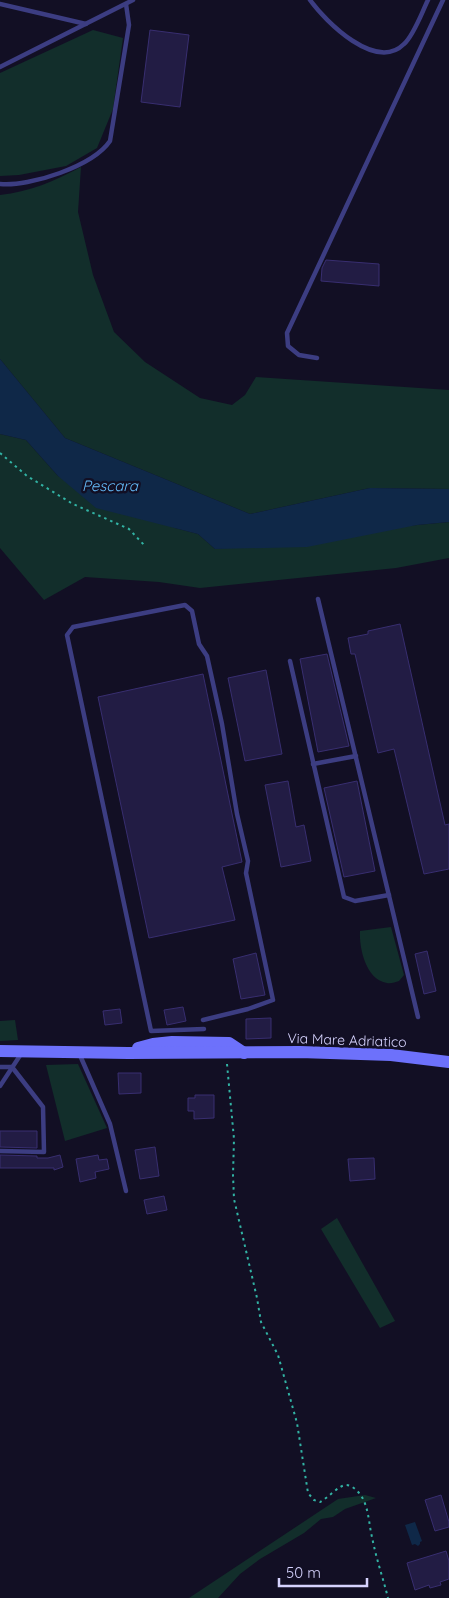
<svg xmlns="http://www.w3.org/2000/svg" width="449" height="1598" viewBox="0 0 449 1598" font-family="Quicksand,sans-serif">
  <rect width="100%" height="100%" fill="#120f24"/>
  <g fill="#122e2b">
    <path d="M93 30 123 38 113 109 97 148 66 166 19 175 0 176V73Z"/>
    <path d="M81 167 78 212 93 275 114 332 145 362 200 398 232 405 245 395 256 377 449 390V489L370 488 250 514 65 438 0 359V195C29 192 55 181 81 167Z"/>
    <path d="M0 434 26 440 58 476 175 528 198 534 215 549 417 525 449 522V558L396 568 200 588 159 582 85 577 44 600 0 548Z"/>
    <path d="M391 927 404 975 399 981C395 982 391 984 387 983 366 980 359 948 360 931Z"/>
    <path d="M15 1020 18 1040 0 1041V1021Z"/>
    <path d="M78 1064 107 1128 65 1141 46 1065Z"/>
    <path d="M337 1218 395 1321 380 1328 321 1229Z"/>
    <path d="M365 1495 376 1498 345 1509 333 1517 321 1519 304 1533 260 1559 240 1574 218 1598H189L338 1499Z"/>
  </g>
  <g fill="#0f2848">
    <path d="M0 359 65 438 250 514 370 488 449 489V522L417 525 307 547 215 549 198 534 96 508 58 476 26 440 0 434Z"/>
    <path d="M415 1522 422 1541 420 1542V1544L418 1546 415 1544 412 1545 405 1525Z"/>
  </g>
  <g fill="#221c44" stroke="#382e70">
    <path d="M150 30 189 35 180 107 141 102Z"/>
    <path d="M326 260 379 264V286L321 281 322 268Z"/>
    <path d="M400 624 445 825 449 824V869L424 874 394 749 378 753 355 654H351L348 638 368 634V631Z"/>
    <path d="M327 654 349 746 318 752 300 659Z"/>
    <path d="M266 670 282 754 245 761 228 678Z"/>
    <path d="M203 674 242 862 222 867 235 920 149 938 98 697Z"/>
    <path d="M288 781 296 827 304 825 311 861 281 867 265 785Z"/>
    <path d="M357 781 375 871 344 877 324 788Z"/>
    <path d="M427 951 436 991 424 994 415 954Z"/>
    <path d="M256 953 265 995 241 999 233 959Z"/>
    <path d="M183 1007 186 1021 167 1025 164 1010Z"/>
    <path d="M120 1009 122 1023 105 1025 103 1011Z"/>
    <path d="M271 1018V1038L246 1039V1019Z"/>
    <path d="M118 1073H141V1093L119 1094Z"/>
    <path d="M195 1095H214V1118L194 1119V1111H188V1098H195Z"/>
    <path d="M0 1131H37V1148L0 1147Z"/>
    <path d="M155 1147 159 1176 140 1179 135 1150Z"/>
    <path d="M0 1155 37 1156V1158H48L60 1155 63 1167 54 1170V1168H0Z"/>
    <path d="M98 1155 99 1160 107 1159 109 1169 95 1172 96 1178 80 1182 76 1159Z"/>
    <path d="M374 1158 375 1179 350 1181 348 1159Z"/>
    <path d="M164 1196 167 1210 147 1214 144 1200Z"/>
    <path d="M441 1495 449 1522V1527L435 1531 425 1500Z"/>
    <path d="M446 1551 449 1561V1579L440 1582 441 1585 430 1588 429 1585 415 1590 407 1563Z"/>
  </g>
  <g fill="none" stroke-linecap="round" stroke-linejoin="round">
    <g stroke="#32b3a4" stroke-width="2" stroke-dasharray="2.5 4" stroke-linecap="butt">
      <path d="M0 453 27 476 73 504 129 529 145 546"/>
      <path d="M227 1064 234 1139 233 1175 234 1199 257 1298 261 1322 278 1355 297 1423 308 1493 314 1500 320 1502C328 1498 339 1485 346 1485 353 1485 360 1493 363 1499 369 1511 369 1525 372 1537 376 1558 383 1578 388 1598"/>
    </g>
    <g stroke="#3c3d82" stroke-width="4.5">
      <path d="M310 0C326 22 376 72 404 44 414 35 422 12 428 0"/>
      <path d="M0 4 86 24"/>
      <path d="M0 67 133 0"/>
      <path d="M0 184C30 187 93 166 110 141L129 25 126 4"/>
      <path d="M317 358 299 355 288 346 287 333 443 0"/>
      <path d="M318 599 418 1017"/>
      <path d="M290 661 344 897 355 901 389 895"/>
      <path d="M313 764 356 756"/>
      <path d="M203 1020 248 1009 273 1000 246 873 248 861 237 814 222 724 207 656 199 644 192 611 185 605 73 627 67 635 151 1031 204 1029"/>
      <path d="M79 1053 110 1124 126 1191"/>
      <path d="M0 1067H12L43 1107 44 1152 0 1151"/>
      <path d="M0 1086 21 1054"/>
    </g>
    <g stroke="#6d71fb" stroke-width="12">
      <path d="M138 1048 153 1044 172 1042 229 1043 244 1053"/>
      <path d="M0 1051 128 1053 300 1052 391 1055 449 1062"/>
    </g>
  </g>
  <g text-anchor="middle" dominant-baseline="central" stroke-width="5" stroke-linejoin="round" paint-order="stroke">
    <g font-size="14" fill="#d6d3fe" stroke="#120f24">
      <text transform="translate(347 1040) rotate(2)">Via Mare Adriatico</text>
    </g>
    <g font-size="15" font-style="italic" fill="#65bdfb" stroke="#120f24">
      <text x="110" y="485">Pescara</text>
    </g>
  </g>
  <path d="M279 1578v8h88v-8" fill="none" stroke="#d6d3fe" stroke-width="2.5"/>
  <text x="286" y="1578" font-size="15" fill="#d6d3fe" stroke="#120f24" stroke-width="4" paint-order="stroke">50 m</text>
</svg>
